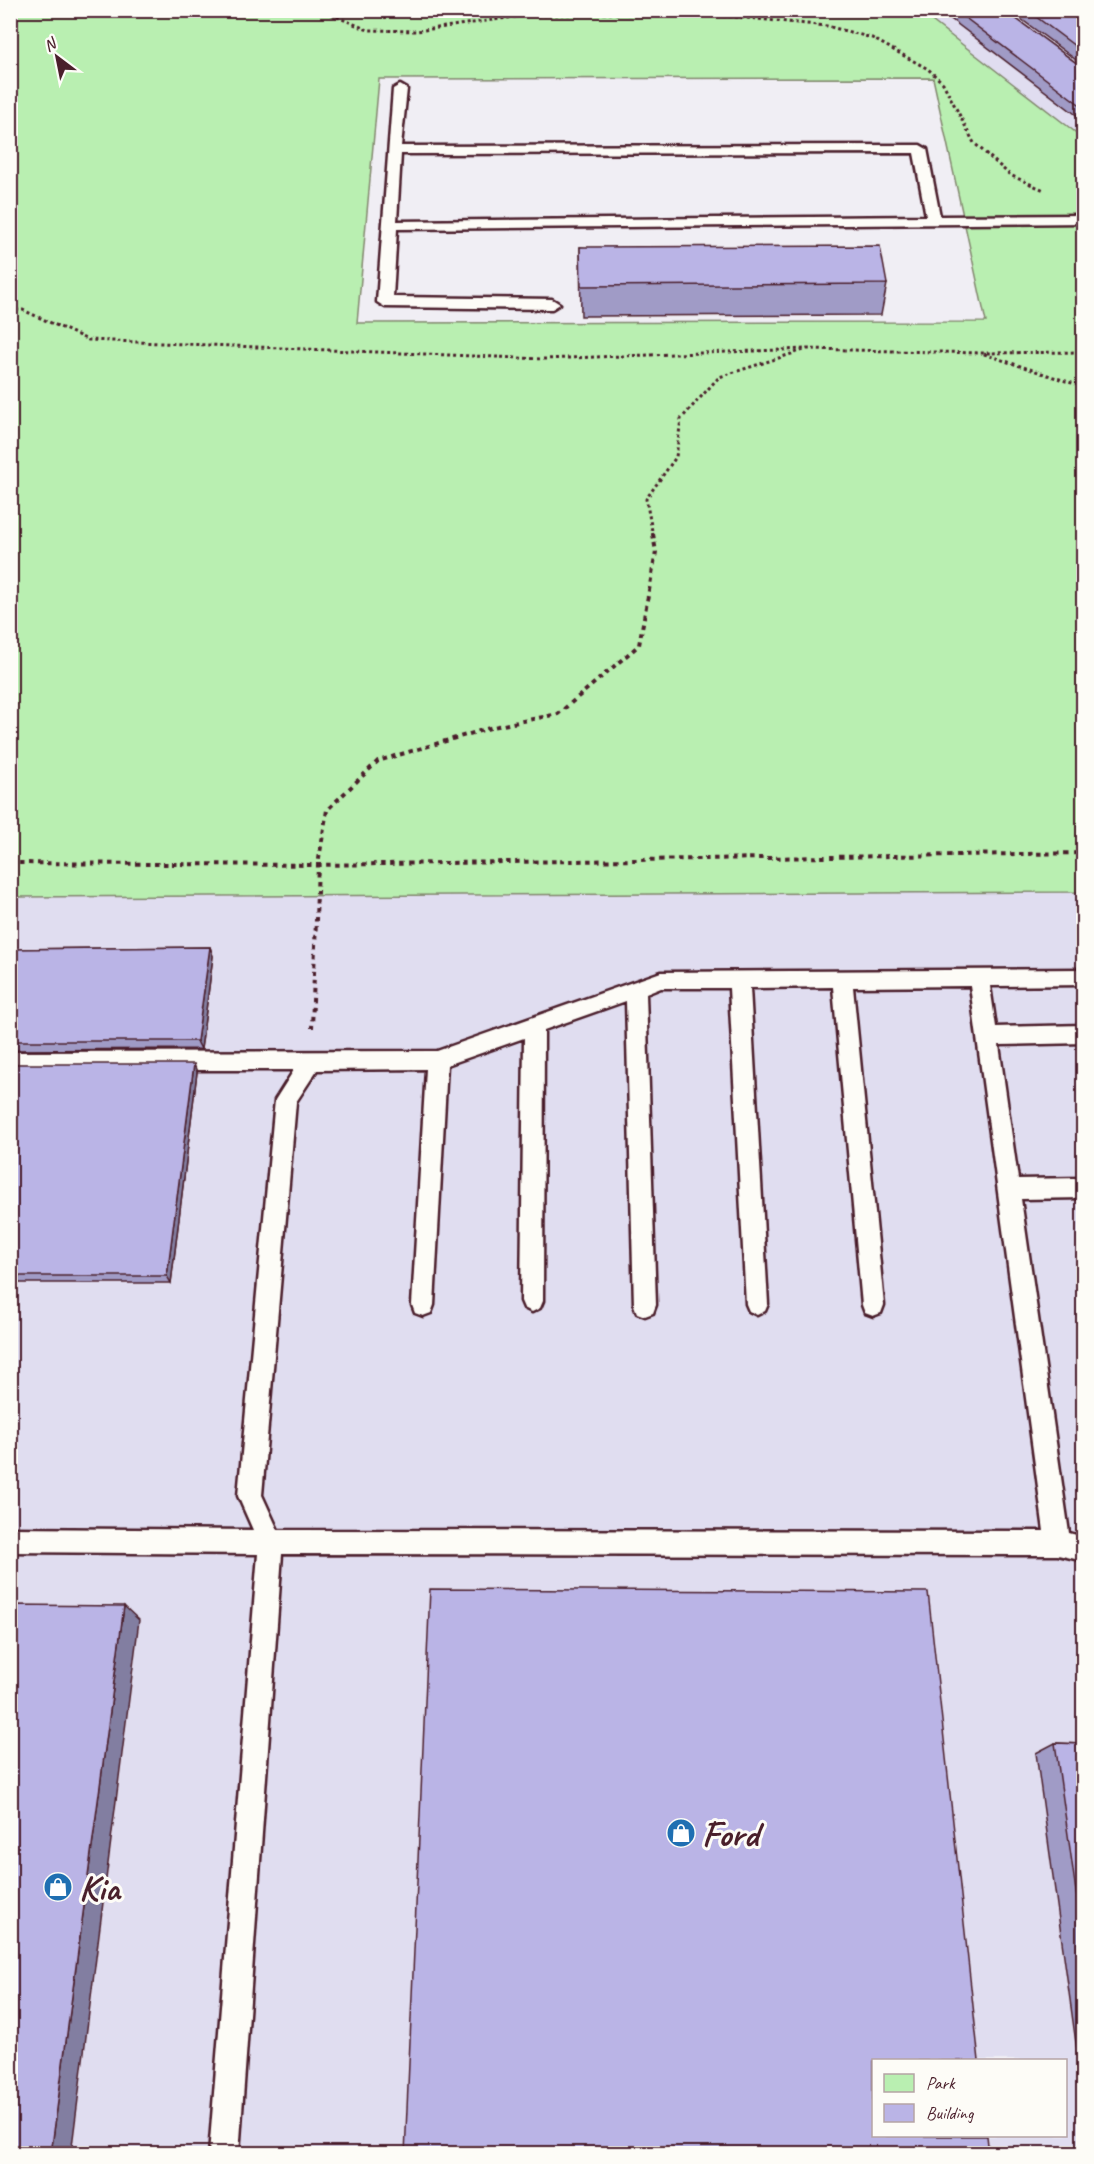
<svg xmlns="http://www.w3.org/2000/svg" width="1094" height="2164" viewBox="0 0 1094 2164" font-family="Caveat,sans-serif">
<rect width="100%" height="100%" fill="#f0eef4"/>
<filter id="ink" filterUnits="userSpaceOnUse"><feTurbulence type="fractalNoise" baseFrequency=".0167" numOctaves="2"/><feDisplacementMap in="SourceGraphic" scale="12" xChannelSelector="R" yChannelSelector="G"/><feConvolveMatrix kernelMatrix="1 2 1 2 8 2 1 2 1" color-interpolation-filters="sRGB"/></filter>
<g filter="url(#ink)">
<path fill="#e0ddf0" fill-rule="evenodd" d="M919,11H1083V138L999,75Z
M1083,892V2153H11L10,897ZM874,2060H1066V2136H874Z"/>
<path fill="#b9efb1" stroke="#82876e" stroke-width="1.5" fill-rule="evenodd" d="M10,11H919L1083,138V892L11,897ZM933,78L986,322L357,323L379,79Z"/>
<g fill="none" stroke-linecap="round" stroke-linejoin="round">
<g stroke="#4a1f2b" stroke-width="5">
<path id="lane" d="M400,85L407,89L401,146L920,145L927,149L940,216L1084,215V223L397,229L393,297L552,299L560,304L552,309L385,307L377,302L393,89ZM914,153L926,216L397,221L401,154Z
M1084,969V985L990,986L996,1027L1084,1025V1043L999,1045L1018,1179L1084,1178V1198L1021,1199L1069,1533L1084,1537V1561L1058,1555L282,1554L239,2154H209L258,1554L10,1552V1528L253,1530L238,1496L275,1100L294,1070H10V1052L437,1051L661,972ZM970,986L1044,1531L278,1530L262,1495L296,1102L317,1070L426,1069L412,1305L415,1313L423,1316L431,1313L434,1305L447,1065L524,1038L521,1301L524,1308L532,1312L540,1308L543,1301L544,1030L626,1001L634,1305L637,1313L645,1316L653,1313L656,1305L646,994L661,988H729L746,1304L749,1311L757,1315L765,1311L768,1304L750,988L833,987L862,1305L865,1313L873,1316L881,1313L884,1305L853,987Z"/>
</g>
<path stroke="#4a1f2b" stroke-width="3" stroke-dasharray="3 3" stroke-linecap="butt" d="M314,10L328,13L368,30L417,31L521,16L600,13L727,16L827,26L872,38L928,69L943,83L974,143L1010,175L1044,190
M10,310H23L88,340L543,359L807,349L981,353L1084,352
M984,354L1084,387
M653,536L646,499L676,457L681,419L719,377L807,349"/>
<path stroke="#4a1f2b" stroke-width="4" stroke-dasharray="4.5 4.5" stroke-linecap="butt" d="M653,534L656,552L639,645L558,714L493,727L378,761L327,810L318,865L1084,853
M10,863L318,865L312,1028"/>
<use href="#lane" fill="#fdfcf7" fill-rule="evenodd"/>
</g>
<path fill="#a09bc6" stroke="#4a1f2b" stroke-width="1.5" d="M939,10H1004L1083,68V120Z
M1009,10H1083V65Z
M580,247L887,284L881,315L581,316Z
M210,947L213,956L201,1049L10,1050V949Z
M10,1064L197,1072L171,1283H10Z
M1055,1743L1083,1744V2094L1036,1753Z"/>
<path fill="#827ea1" stroke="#4a1f2b" stroke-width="1.5" d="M210,947L213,956L201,1049L197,1041Z
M194,1064L197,1072L171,1283L167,1276Z
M124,1606L139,1620L71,2154H51Z"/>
<path fill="#bab4e6" stroke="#4a1f2b" stroke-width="1.5" d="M955,10H1004L1083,68V107Z
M1027,10H1083V52Z
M880,246L887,284L581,286L580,247Z
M210,947L197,1041H10V949Z
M10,1064H194L167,1276H10Z
M430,1589L928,1592L979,2061H873V2136H987L989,2154H405Z
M10,1605L124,1606L51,2154H10Z
M1055,1743L1083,1744V1941Z"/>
</g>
<defs>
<g id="shop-disc" transform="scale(1.5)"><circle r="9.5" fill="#1f6fb2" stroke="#fdfcf7"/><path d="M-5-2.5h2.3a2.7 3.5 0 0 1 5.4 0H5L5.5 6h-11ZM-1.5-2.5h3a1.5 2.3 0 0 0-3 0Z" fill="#fff"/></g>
</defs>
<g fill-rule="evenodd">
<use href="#shop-disc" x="681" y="1833"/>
<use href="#shop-disc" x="58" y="1887"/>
</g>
<g text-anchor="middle" stroke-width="6" stroke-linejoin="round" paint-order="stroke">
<g font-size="36" font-weight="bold" fill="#4a1f2b" stroke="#fdfcf7" text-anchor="start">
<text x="702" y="1846">Ford</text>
<text x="79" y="1900">Kia</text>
</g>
</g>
<rect width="1094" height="2164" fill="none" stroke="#fdfcf7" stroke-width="36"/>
<rect x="18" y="18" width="1058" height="2128" fill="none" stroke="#4a1f2b" stroke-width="2" filter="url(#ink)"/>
<rect x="872" y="2059" width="195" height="78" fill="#fdfcf7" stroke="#b5a4a5" stroke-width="1.5"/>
<rect x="884" y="2074" width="30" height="18" fill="#b9efb1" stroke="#b5a4a5" stroke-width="1.5"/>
<text x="926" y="2089" font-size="18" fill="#4a1f2b">Park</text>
<rect x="884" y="2104" width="30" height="18" fill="#bab4e6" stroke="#b5a4a5" stroke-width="1.5"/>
<text x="926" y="2119" font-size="18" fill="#4a1f2b">Building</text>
<g transform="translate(57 57) rotate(328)" stroke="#fdfcf7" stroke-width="4.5" paint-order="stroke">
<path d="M0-4.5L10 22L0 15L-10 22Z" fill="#4a1f2b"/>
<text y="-9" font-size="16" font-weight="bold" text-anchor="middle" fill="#4a1f2b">N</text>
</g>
</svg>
